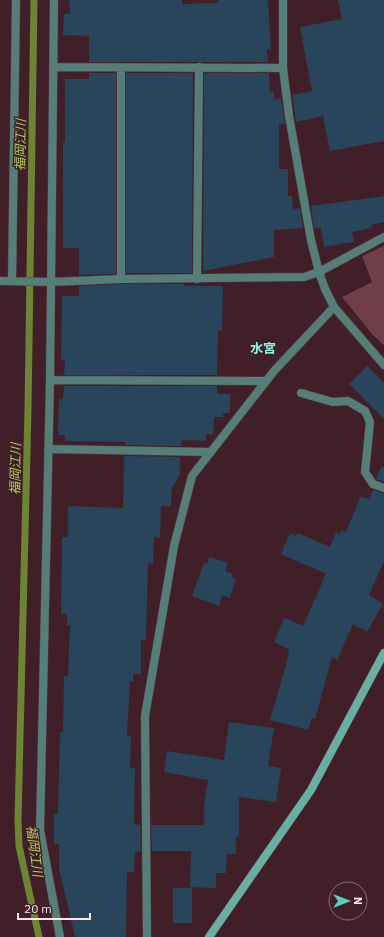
<svg xmlns="http://www.w3.org/2000/svg" width="384" height="937" viewBox="0 0 384 937" font-family="'IBM Plex Sans','Noto Sans JP',sans-serif">
<rect width="100%" height="100%" fill="#401f28"/>
<path fill="#703d4b" d="M384,246V345L373,335L342,297L372,282L362,256Z"/>
<g fill="none" stroke-linecap="round" stroke-linejoin="round">
<path stroke="#6e8435" stroke-width="7" d="M34,0L28,410L18,820L19,846L39,937"/>
</g>
<path fill="#28455b" d="M69,0H182V4L218,3V0H268L271,49H267L268,62H89V36L63,35L64,14H70Z
M338,0H384V141L330,151L323,116L296,122L292,95L312,91L300,27L342,19Z
M89,73H116V274L79,275V248H63V142H65V79H89Z
M126,73H193L192,273H126Z
M204,73H269L270,92H274V99L281,98L285,124L279,125V169H288V196H292L293,210L300,208L303,228L274,230V257L203,271Z
M384,196V222L371,225L372,228L352,232L354,242L324,247L321,228H314L311,206Z
M121,284H184L185,286H223L222,331H218L217,375H64L65,360H61L62,296H79V286Z
M367,366L384,383V419L349,384Z
M64,386H217V394H230V413H223V417H214L213,434H206V441L182,440L181,446L125,445V442L65,441V435H58L59,399H63Z
M124,456L180,457V474L172,488L171,506H161L160,538L154,537L153,564L148,563L146,640H141V674H133V681H130L127,736H131L130,768H135L134,824L140,825L141,851L135,852L134,872H127L126,937H75L59,868V844H54V814H58L60,732H63L64,676H68L70,625H67V614H61L62,537H68V506L123,508Z
M381,467H384V482L376,479Z
M373,490L384,493V561L369,595L383,604L367,632L353,624L337,660L332,657L315,719L312,718L308,730L270,720L289,654L287,653L289,649L274,642L284,618L303,626L326,574L281,554L290,533L296,536L298,533L330,547L336,532L340,534L341,530L346,532L361,496L369,500Z
M209,557L228,563L225,571L233,574L232,578L236,579L230,598L222,595L219,606L192,596L204,563L207,564Z
M229,722L274,728L268,766L281,768L276,802L239,797V837H236V854H227L226,873H216V888L190,887L191,851H152L151,825H204V806L208,780L164,772L167,751L224,760Z
M173,888H192V923H173Z"/>
<g fill="none" stroke-linecap="round" stroke-linejoin="round">
<g stroke="#5a3b43" stroke-width="9">
<path id="lane" d="M301,393L333,402L348,401L365,411L370,422L365,472L373,484L384,488"/>
</g>
<g stroke="#5a3b43" stroke-width="9">
<path id="street" d="M54,0L50,380L40,830L60,937
M283,0V68L289,116L311,240L319,272L325,289L334,307L384,365
M53,67L283,68
M121,69V279
M197,279L199,67
M0,281L51,282L121,279L304,277L319,272L384,237
M12,281L16,0
M50,380L266,381
M48,449L211,452
M147,937L145,716L174,546L192,476L274,371L334,307"/>
</g>
<g stroke="#5a3b43" stroke-width="9">
<path id="secondary" d="M209,937L311,790L384,653"/>
</g>
<use href="#lane" stroke="#547e77" stroke-width="8"/>
<use href="#street" stroke="#547e77" stroke-width="8"/>
<use href="#secondary" stroke="#67aea3" stroke-width="8"/>
</g>
<g text-anchor="middle" stroke-width="3" stroke-linejoin="round" paint-order="stroke">
<g font-size="13" font-style="italic" fill="#aecd63" stroke="#401f28">
<text transform="translate(20 145) rotate(-89)" y="5">福岡江川</text>
<text transform="translate(15 469) rotate(-89)" y="5">福岡江川</text>
<text transform="translate(35 851) rotate(82)" y="5">福岡江川</text>
</g>
<g font-size="13" font-weight="bold" fill="#8bf2e3" stroke="#401f28">
<text x="263" y="353">水宮</text>
</g>
</g>
<g transform="translate(348 901) rotate(90)"><circle r="19" fill="#401f28" stroke="#8c6f76"/>
<path d="M0-3L7 15L0 10L-7 15Z" fill="#59cebe"/>
<text y="-6" font-size="11" font-weight="bold" text-anchor="middle" fill="#fde6eb">N</text>
</g>
<path d="M18 913v6h72v-6" fill="none" stroke="#fde6eb" stroke-width="2"/>
<text x="24" y="913" font-size="12" fill="#fde6eb" stroke="#401f28" stroke-width="3" paint-order="stroke">20 m</text>
</svg>
